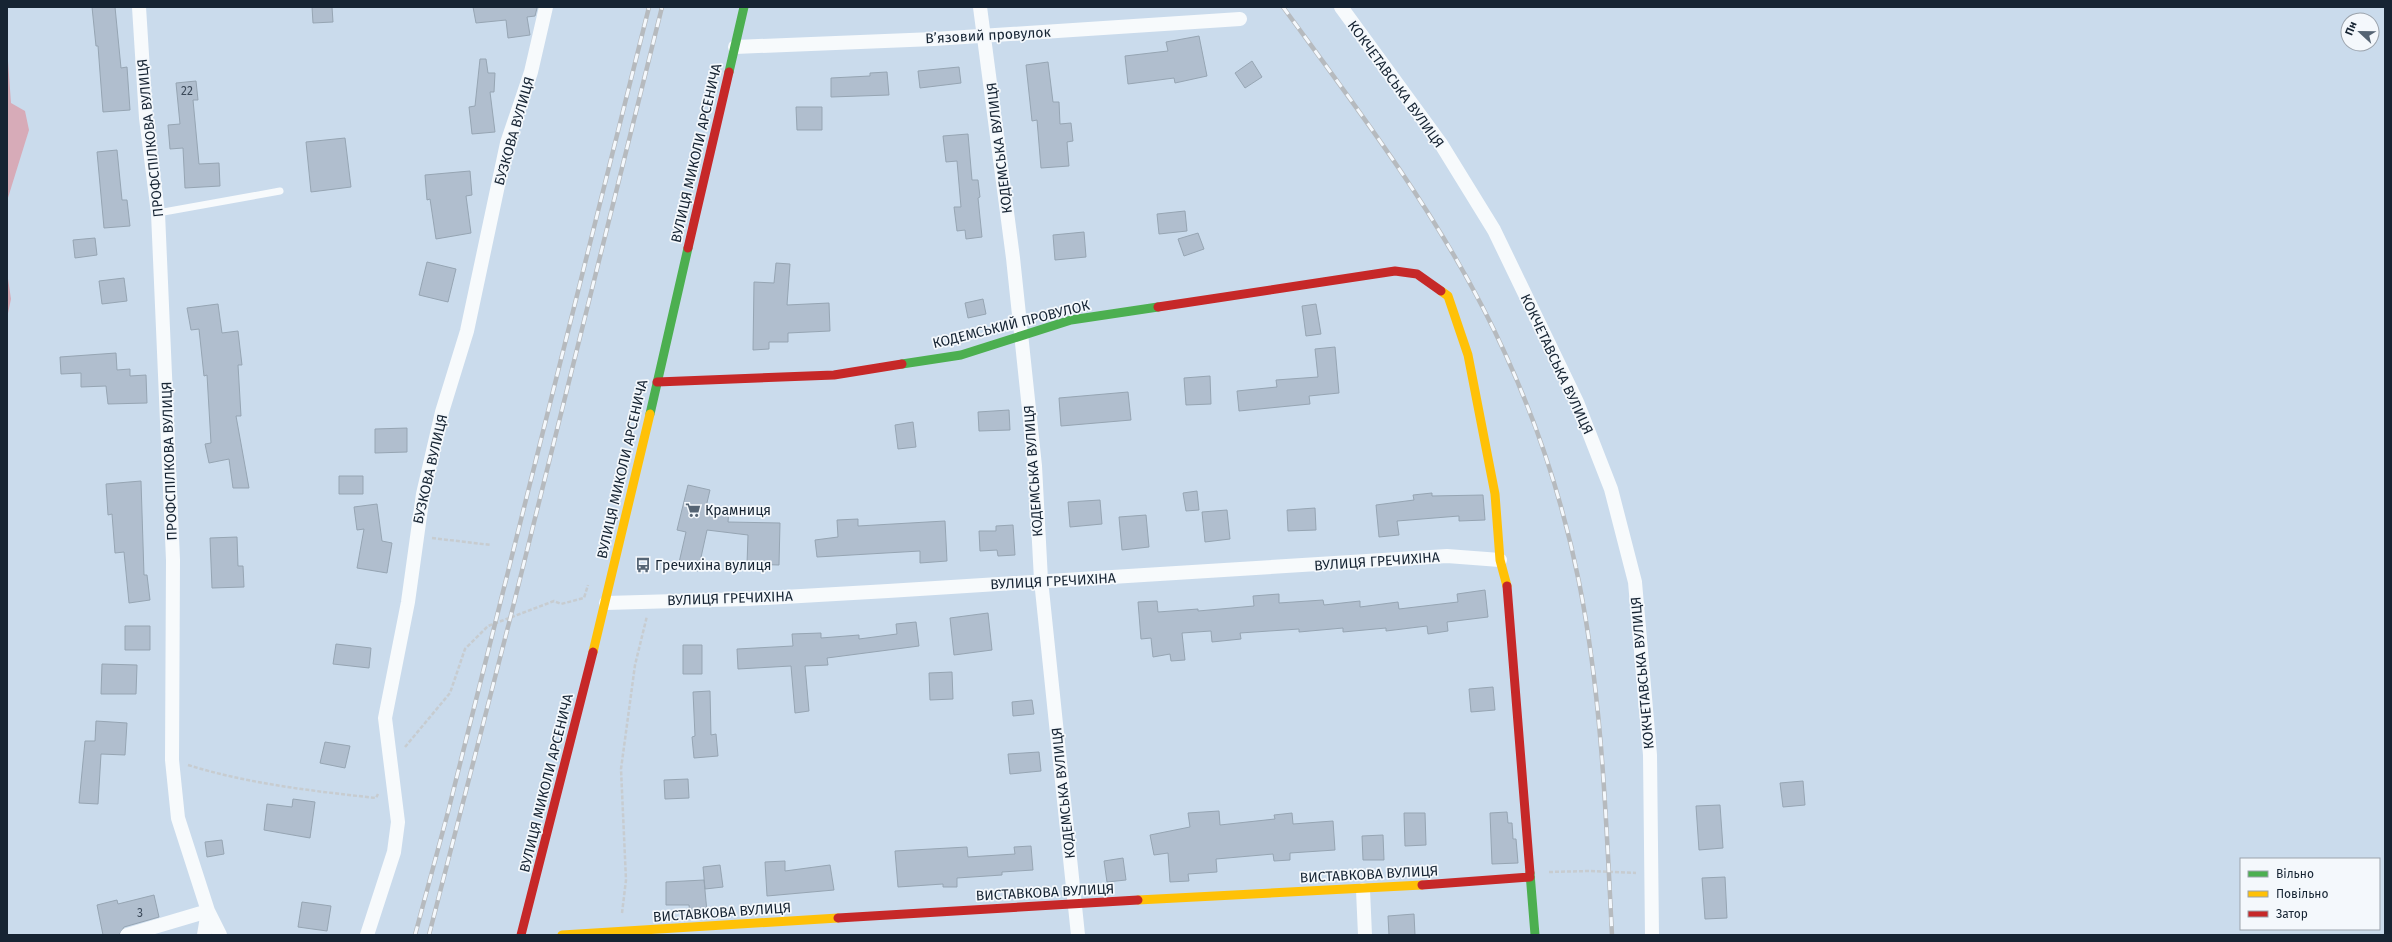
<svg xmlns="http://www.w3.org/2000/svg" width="2392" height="942" viewBox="0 0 2392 942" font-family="'Fira Sans',sans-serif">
<rect width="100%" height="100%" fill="#cadbec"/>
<path fill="#d7abb8" d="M7,47L11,103L25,111L29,130L7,201Z
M7,272L11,299L7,318Z"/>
<path fill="#b0bece" stroke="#96a5b3" d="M92,7H115L121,68L127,67L130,110L103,112L98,46H96Z
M312,7H332L333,22L313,23Z
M473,7H537V8L535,16L527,17L530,35L508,38L506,20L476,23Z
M1199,36L1207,76L1175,83L1174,78L1128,84L1125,56L1168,51L1166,42Z
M480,59H486L488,73H495L494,92H490L495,132L472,134L469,107L475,106Z
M1252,61L1262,77L1245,88L1235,73Z
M1048,62L1053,102H1059L1060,124L1071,123L1073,141L1067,142L1069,166L1041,168L1037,120L1032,121L1026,65Z
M959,67L961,83L920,88L918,71Z
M887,72L889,95L831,97V78L870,76V73Z
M196,81L198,100H193L199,164L219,163L220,186L185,188L183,148L170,149L168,125L180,124L176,83Z
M796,107H822V130H797Z
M968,134L972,180H978L980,197L978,198L982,237L966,239L965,230L957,231L954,207H961L957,161L946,162L943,136Z
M345,138L351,187L311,192L306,142Z
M117,150L122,200H127L130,226L104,228L97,152Z
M470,171L472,195L466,196L471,233L436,239L430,199L427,200L425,175Z
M1185,211L1187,231L1159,234L1157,214Z
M1084,232L1086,257L1055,260L1053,235Z
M1198,233L1204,249L1184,256L1178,239Z
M95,238L97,255L75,258L73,240Z
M427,262L456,269L448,302L419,295Z
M776,263L790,264L787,305L829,303L830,331L788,333V342H769V349L753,350L754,282L774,283Z
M124,278L127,301L102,304L99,281Z
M983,299L986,314L968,318L965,303Z
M218,304L222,333L238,331L242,365H238L241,416H236L249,488H233L229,459L209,463L205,444L211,443L207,375L204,376L199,329L191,330L187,308Z
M1316,304L1321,334L1306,336L1302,306Z
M1335,347L1339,393L1309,396L1310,404L1239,411L1237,391L1277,387L1276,380L1318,377L1315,349Z
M116,353L117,370L130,369V376L146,375L147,403L108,404L106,386L81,387V373L61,374L60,357Z
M1210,376L1211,404L1186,405L1184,378Z
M1128,392L1131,420L1061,426L1059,398Z
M1009,410L1010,430L979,431L978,412Z
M913,422L916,447L898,449L895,425Z
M407,428V452L375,453V429Z
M339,476H363V494H339Z
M141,481L144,575H147L150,600L129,603L124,552L115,553L112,514L108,515L106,484Z
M688,485L710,490L706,507L729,510L728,522L780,523L779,565L747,564L748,535L707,530L698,571L678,567L686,532L677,530Z
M1197,491L1199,510L1186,511L1183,493Z
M1432,493V496L1483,495L1485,520L1459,521V516L1397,521L1399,535L1379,537L1376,505L1414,500L1413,495Z
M1100,500L1102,524L1070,527L1068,502Z
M377,504L382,541L392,543L387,573L357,568L364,529L357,530L354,507Z
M1315,508L1316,530L1288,531L1287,510Z
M1227,510L1230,539L1205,542L1202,512Z
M1146,515L1149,547L1122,550L1119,517Z
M858,519V526L945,521L947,561L920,563V551L817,557L815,540L838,537L837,520Z
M1013,525L1015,555L998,556L997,550L980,551L979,531H996V526Z
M237,537L238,566H243L244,587L212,588L210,538Z
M1485,590L1488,617L1447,622L1448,631L1428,634L1427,626L1386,631V628L1343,632V628L1299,632V629L1240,633L1241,639L1212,642L1211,631L1182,633L1185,660L1171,661L1170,654L1153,657L1151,638L1141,639L1138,602L1157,601L1158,612L1198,609V611L1254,606L1253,596L1279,594V603L1323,600L1324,605L1360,601V607L1398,602L1399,609L1458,602L1457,594Z
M988,613L992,650L954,655L950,618Z
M916,622L919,646L827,658L828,665L805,666L809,711L795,713L791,666L738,669L737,649L793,646L792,634L821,633V638L859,635V639L897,634L896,624Z
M125,626H150V650H125Z
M336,644L371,648L369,668L333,664Z
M683,645H702V674H683Z
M102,664L137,665L136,694H101Z
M952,672L953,699L930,700L929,673Z
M1493,687L1495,710L1471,712L1469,689Z
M710,691L711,735L716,734L718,756L694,758L692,737L695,736L693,692Z
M1032,700L1034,714L1013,716L1012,702Z
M96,721L127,723L125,755L101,754L98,804L79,803L85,741H95Z
M325,742L350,746L345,768L320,763Z
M1039,752L1041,771L1010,774L1008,754Z
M688,779L689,798L665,799L664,780Z
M1803,781L1805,805L1783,807L1780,783Z
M293,799L315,802L310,838L264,830L267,804L292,807Z
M1720,805L1723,848L1699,850L1696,806Z
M1219,811L1220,825L1275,819L1274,815L1292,813L1293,824L1333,821L1335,850L1290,853V860L1274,861L1273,854L1216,859L1217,872L1188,874L1189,881L1170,882L1168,853L1154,855L1150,835L1190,827L1188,813Z
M1507,812L1508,823H1512L1513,839H1516L1518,863L1492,864L1490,813Z
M1404,813H1425L1426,845L1405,846Z
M1383,835L1384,860H1363L1362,836Z
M222,840L224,854L207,857L205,842Z
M1031,846L1033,870L1002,872V875L957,878V887H943V884L898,887L895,851L967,847L968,857L1015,854L1014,847Z
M1123,858L1126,880L1107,882L1104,861Z
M785,861V871L830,865L834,890L767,896L765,862Z
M720,865L723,887L705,889L703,867Z
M1725,877L1727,918L1705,919L1702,878Z
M704,880L707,912L690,914L689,905H666V882Z
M154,895L159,917L124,927L119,935H103L97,905L117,900L118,904Z
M302,902L331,906L327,931L298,927Z
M1414,914L1415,935H1389L1388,916Z"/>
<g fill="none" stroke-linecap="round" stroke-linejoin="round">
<path stroke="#c7ccd0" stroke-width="2.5" stroke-dasharray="4 2" stroke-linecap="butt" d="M432,538L491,545
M405,747L450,693L465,649L488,626L554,601L561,604L584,598L588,585
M188,765C249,784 313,791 376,798L378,794
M1549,872L1590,871L1636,873
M622,913L626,880L621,769L635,665L647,616"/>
<path stroke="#f7fafc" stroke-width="7" d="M158,213L280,191"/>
<path stroke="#f7fafc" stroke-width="14" d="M139,7L146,118L158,213L173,560L172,760L178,818L208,911L220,935
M980,7L1013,258L1035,466L1041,580L1078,935
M1341,7L1441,144L1494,230L1577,402L1611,489L1635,582L1650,755L1652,935
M735,47L934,39L1240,19
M606,603L747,599L888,591L1447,556L1500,560
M1363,890L1365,935
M127,935L208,911L204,935
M367,935L394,852L398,822L385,718L408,602L423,494L442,412L467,331L507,143L531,72L546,7"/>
<path stroke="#4caf50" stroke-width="9" d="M729,72L744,7
M902,364L961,355L1071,320L1158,307
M650,414L688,248
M1530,873L1535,935"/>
<path stroke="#ffc107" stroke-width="9" d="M1441,291L1448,296L1468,355L1495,494L1500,560L1507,586
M593,652L650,414
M1138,900L1422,885
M562,935L838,918"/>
<path stroke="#c62828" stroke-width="9" d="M688,248L729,72
M1158,307L1395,271L1417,274L1441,291
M657,382L834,375L902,364
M1507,586L1530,873
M1422,885L1530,877
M838,918L1138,900
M521,935L593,652"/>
<g stroke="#b6babe" stroke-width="4.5">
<path id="rail" d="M1283,7C1353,103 1427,200 1482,306C1527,393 1560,487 1579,582C1602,698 1606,817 1612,935
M415,935L448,812L649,7
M429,935L510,619L662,7"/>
</g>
<use href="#rail" stroke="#f4f8fc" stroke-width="3" stroke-dasharray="9" stroke-linecap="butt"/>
</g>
<defs>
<g id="supermarket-bare" transform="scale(1.2)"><path d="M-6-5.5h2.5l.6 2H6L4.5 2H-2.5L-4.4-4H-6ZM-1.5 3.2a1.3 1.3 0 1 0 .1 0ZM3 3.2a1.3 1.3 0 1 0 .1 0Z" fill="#556474" stroke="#f4f8fc" stroke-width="2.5" paint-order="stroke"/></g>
<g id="bus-bare" transform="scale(1.2)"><path d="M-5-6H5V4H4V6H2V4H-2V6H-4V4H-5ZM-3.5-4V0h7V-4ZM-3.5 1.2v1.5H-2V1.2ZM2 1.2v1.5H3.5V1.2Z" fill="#556474" stroke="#f4f8fc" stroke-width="2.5" paint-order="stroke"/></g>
</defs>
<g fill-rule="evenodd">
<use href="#supermarket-bare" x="693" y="510"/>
<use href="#bus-bare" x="643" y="565"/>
</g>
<g text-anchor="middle" stroke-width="3.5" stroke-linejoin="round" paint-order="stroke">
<g font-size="12" fill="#3c4a5a">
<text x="187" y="95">22</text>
<text x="140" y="917">3</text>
</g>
<g font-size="14" fill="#162433" stroke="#f4f8fc">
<text transform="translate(988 35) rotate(-3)" y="5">Вʼязовий провулок</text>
<text transform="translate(1396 84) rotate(54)" y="5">КОКЧЕТАВСЬКА ВУЛИЦЯ</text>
<text transform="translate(514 131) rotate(-74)" y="5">БУЗКОВА ВУЛИЦЯ</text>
<text transform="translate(150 138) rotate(-96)" y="5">ПРОФСПІЛКОВА ВУЛИЦЯ</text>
<text transform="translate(999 148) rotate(-97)" y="5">КОДЕМСЬКА ВУЛИЦЯ</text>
<text transform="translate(696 153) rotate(-77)" y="5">ВУЛИЦЯ МИКОЛИ АРСЕНИЧА</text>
<text transform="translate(1011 324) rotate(-14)" y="5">КОДЕМСЬКИЙ ПРОВУЛОК</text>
<text transform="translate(1557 364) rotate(65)" y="5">КОКЧЕТАВСЬКА ВУЛИЦЯ</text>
<text transform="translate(169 461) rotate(-92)" y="5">ПРОФСПІЛКОВА ВУЛИЦЯ</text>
<text transform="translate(430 469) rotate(-77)" y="5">БУЗКОВА ВУЛИЦЯ</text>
<text transform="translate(622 469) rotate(-77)" y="5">ВУЛИЦЯ МИКОЛИ АРСЕНИЧА</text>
<text transform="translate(1033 471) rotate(-94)" y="5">КОДЕМСЬКА ВУЛИЦЯ</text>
<text transform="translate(1377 561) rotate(-4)" y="5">ВУЛИЦЯ ГРЕЧИХІНА</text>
<text transform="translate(1053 581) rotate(-3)" y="5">ВУЛИЦЯ ГРЕЧИХІНА</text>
<text transform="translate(730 598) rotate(-2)" y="5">ВУЛИЦЯ ГРЕЧИХІНА</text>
<text transform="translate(1642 673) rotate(-95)" y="5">КОКЧЕТАВСЬКА ВУЛИЦЯ</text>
<text transform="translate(546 783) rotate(-76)" y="5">ВУЛИЦЯ МИКОЛИ АРСЕНИЧА</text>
<text transform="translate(1063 793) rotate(-96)" y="5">КОДЕМСЬКА ВУЛИЦЯ</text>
<text transform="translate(1369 874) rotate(-3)" y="5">ВИСТАВКОВА ВУЛИЦЯ</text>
<text transform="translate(1045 892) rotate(-3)" y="5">ВИСТАВКОВА ВУЛИЦЯ</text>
<text transform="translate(722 912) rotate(-4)" y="5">ВИСТАВКОВА ВУЛИЦЯ</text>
</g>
<g font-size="14" fill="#162433" stroke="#f4f8fc" text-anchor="start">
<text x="705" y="515">Крамниця</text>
<text x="655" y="570">Гречихіна вулиця</text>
</g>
</g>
<rect width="2392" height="942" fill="none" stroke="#162433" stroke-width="16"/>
<rect x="2240" y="858" width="140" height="72" fill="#f4f8fc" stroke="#9ba3ac"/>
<rect x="2248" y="871" width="20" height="6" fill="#4caf50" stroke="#9ba3ac"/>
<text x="2276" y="878" font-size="12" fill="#162433">Вільно</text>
<rect x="2248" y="891" width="20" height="6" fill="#ffc107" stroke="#9ba3ac"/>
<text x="2276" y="898" font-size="12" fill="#162433">Повільно</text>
<rect x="2248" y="911" width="20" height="6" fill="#c62828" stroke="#9ba3ac"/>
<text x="2276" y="918" font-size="12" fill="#162433">Затор</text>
<g transform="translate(2360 32) rotate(292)"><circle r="19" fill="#f4f8fc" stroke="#9ba3ac"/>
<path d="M0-3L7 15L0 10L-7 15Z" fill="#556474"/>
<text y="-6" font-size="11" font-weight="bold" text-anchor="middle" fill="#162433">Пн</text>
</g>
</svg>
